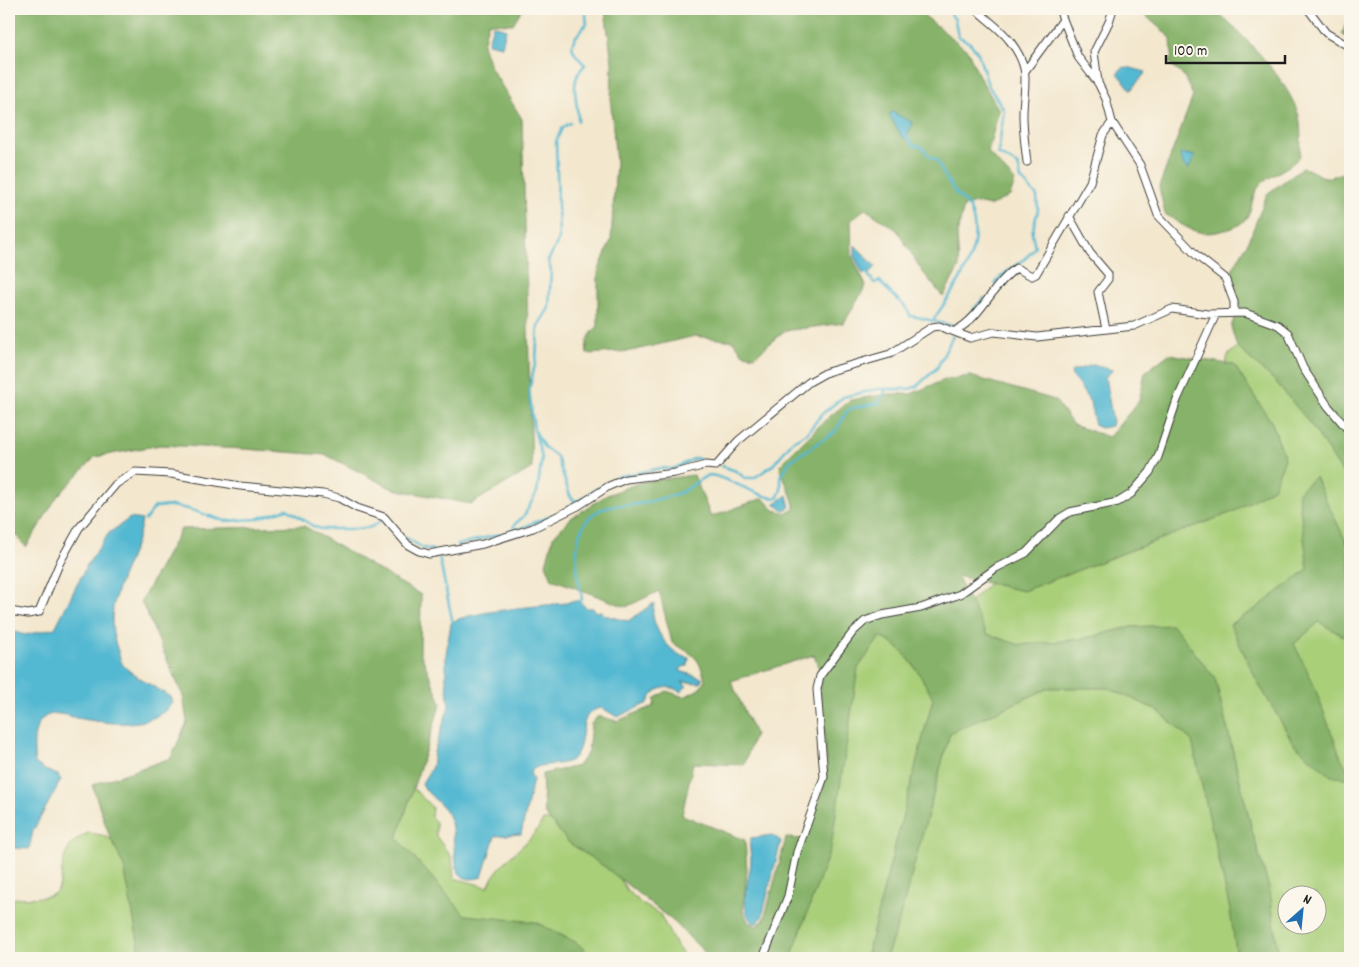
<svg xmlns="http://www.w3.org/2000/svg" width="1359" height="967" viewBox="0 0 1359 967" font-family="Dekko,sans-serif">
<rect width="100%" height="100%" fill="#fbf7ec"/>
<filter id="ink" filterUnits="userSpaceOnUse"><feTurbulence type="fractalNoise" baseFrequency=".02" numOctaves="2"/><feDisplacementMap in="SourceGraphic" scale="10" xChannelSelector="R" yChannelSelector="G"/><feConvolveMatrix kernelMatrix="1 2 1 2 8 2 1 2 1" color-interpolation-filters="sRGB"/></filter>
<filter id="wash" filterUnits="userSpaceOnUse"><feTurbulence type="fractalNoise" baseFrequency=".0096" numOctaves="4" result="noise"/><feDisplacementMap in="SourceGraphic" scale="20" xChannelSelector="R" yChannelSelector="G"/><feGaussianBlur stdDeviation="1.12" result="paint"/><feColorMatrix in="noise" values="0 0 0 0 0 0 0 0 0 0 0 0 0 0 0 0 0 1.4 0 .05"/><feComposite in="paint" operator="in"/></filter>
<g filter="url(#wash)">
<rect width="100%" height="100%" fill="#f3e7ce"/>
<path fill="#a9cf79" stroke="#62764a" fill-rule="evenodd" d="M1248,338L1350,448V958H773L805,869L855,641L960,611L999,574L1222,383L1228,355ZM1286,894H1316V924H1286Z
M411,786L432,807L431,817L436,822V836L452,858L454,878L488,887C499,858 531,846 543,820H548L563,827L613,866L626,889L642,904L660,914L675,944L686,958H317Z
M88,833L102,835L119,843L151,958H9V900C22,895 38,900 51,895C71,888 49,849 88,833Z"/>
<path fill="#86b269" stroke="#516742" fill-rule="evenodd" d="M9,9H522L513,24L488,23L483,45L491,68L522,119L532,468L471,504L393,489L326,455L244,449L160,445L95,457L57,497L26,547L9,528Z
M605,9H921V13L968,51L978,74L999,110L988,152L1015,181L1010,196L990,206L976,203L964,206L957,234L959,267L943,297L922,271L897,230L865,209L851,220L852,256L866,286L844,323L784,331L755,356L743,354L734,341L695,336L631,351L587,354C585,341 589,335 598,326V272L611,240L616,163L611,105L612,62Z
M1138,9H1214C1244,37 1281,71 1297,110C1302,122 1301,143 1300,156C1289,170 1269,174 1258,188C1251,197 1253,208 1247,217C1241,225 1235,228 1225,230C1198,238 1187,228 1165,214L1159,187L1193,96L1185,77L1169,63L1172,55L1171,38Z
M1350,13V41L1342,34Z
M1303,167L1326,178L1350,171V484L1309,422L1275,381L1237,347L1231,327L1240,303L1230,274L1249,240L1267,194Z
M1169,354L1234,365L1272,423L1285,459L1273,488L1233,512L1023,591L957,576L987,634L1020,645L1082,639L1130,627L1173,625L1215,678L1253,834L1270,891L1279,958H1237L1230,910L1192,741L1157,710L1108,688H1049L950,733L899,921L886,958H866L933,698C920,675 906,647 880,637L858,668L831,847L791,958H710L674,922L605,867L569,843L544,813L542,774L578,766L588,752L591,724L598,716L617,721L654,706L655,698L667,691L684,697L699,689L705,681C700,657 693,654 672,643L659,591L626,607L552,579L546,564L553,537L571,518L607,495L641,482L694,475L711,517L763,498L774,510L787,513L795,509C792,493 783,480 780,465L823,422L850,400L888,394H911L944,380L970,376L1055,400L1073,425L1109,437L1139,401L1145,372ZM814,655L822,677L820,690L827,767L826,779L805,839L786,838L764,920L757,926L749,923L743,911L747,870L745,840L682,815L693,763L744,765L755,734L731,681Z
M1315,477L1350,550V640L1319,622L1294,644L1311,678L1341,758L1350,774V779L1331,776L1294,744L1257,681L1230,624L1254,610L1308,569L1298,492Z
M304,526L421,595L420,652L441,703L397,838L465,915L535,922L577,943L593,958H141L124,867L108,832L92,785L171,758L187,722L183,696L141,601L181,529Z"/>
<path fill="#53b8d1" stroke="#386a76" d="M493,25L506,29L502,46L488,43Z
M1127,67L1146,72L1131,90L1118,73L1122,68Z
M892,112L913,123L905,139L902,137L889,114Z
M1180,153L1195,156L1188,170L1183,164Z
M855,245L876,267L870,273L863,274L855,258Z
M1093,365L1113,370L1105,377L1113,422L1111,426L1101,428L1095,426L1090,402L1071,374L1072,371Z
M787,495L790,507L784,510L774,504Z
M130,518L142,520C134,567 98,600 118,651C119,655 121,662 123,665C134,677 157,688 171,697L173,702C151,732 108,723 76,718C70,716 60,713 53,714C31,717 33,747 35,763L45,770L58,775L61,780L33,831L29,849L13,848L9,840V630L25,635L55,628L87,565L109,533Z
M571,601H578L587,608H593L595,612L601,611L604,615L628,621L654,603C654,607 652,611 653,615C655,632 672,656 689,658L688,666L682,667L680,671L702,678L701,683L682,682L687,686L681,692C666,683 654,688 648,703L617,717L602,708C576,711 587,739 576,755C567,770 541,759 530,772L533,780L521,834L495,836L482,877C475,879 466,881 460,874C453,865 455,833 450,820C444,802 427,797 422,783L432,767L434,752L449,706L446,679V654L451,623C463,612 547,605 567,603Z
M772,835L781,841L762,917L758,923H753C737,908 750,880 751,861C751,852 748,846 751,838Z"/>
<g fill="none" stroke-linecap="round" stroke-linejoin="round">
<path stroke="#53b8d1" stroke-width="2.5" d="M948,9L955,20L958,36L970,43L978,53L988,85L1004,110L998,154L1018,165L1021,179L1037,196L1038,210L1032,233L1035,247C1026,263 1005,268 995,284
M578,121C579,103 567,81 585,65C564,45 572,42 587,23L585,9
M570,123L562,128L556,142L559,239L548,261L551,270L549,308L538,326L536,360L529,390L534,429L544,447L557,457L570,496L576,502
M906,135L913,145L922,147L931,158L936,159C942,170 947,182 955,192C959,198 968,203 970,209C987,250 955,287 934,319
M867,273L874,283L880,281C888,294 907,303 910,316C925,317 946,327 959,325
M959,325L984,298
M722,466L736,471L745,478H754L773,465L793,441L807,433L822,414L843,397L878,389H908L916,387L937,368L953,336
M567,508L616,477L662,468L673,469L695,458L707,462
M145,520L155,507L173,506L188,509L225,521L256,519L287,509L313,526L321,529H357L371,527L384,519
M512,530L515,524L524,516L537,492L542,458L534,429
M405,537L423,548L433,550
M458,545L519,529L553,515
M439,556L453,624
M579,605L582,598C575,568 568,516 609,507C622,504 635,506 647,502C659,499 673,496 684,491C693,486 699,478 710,475C729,477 766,502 778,497L781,490V476L790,461L835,432L847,411L852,408L879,403L886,389"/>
</g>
</g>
<g filter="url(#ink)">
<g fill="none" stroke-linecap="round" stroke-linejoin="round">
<g stroke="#3c3a37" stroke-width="9">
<path id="street" d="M976,9C987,20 1001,29 1010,41C1033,71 1023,84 1023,115C1023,131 1025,146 1027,162
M1059,9L1078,57L1098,83L1106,99L1112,122L1140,165L1158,215L1197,256L1225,278L1234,302V312
M1223,9H1233
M1308,9L1326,33L1350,47
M1025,71L1062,21
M1098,82L1094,52L1109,22L1113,9
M1069,216L1090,253L1108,274V279L1098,292L1106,329
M955,331C982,317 992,285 1016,268L1032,276L1036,274L1090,182L1103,135L1112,122
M9,611L28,614L39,612L60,562L79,528L116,484L135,472L171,474L240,486L323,494L339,498L357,508L384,517L408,545L419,551L429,554L483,544L533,528L578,506L609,486L626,479L675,473L706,465L716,466L738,441L809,382L827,372L890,354L932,327L939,326L970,338L994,332L1037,337L1134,326L1172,309L1208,314L1245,313L1278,325L1288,333L1303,368L1328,406L1350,432
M763,958L788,896L797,852L824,777L817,689L820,676L853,632L865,621L882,615L921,608L960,594L996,568L1026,553L1060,518L1070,512L1118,502L1131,494L1150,472L1158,457L1177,400L1216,314"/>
</g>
<use href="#street" stroke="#fff" stroke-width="7"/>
</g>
</g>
<rect width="1359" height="967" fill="none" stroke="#fbf7ec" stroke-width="30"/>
<g transform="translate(1302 910) rotate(27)"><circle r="24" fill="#fbf7ec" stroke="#a29f99"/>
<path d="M0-4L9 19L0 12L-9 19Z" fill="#1f6fb2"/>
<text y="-8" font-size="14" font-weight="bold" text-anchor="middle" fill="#1c1c1c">N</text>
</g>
<path d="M1166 55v8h119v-8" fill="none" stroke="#1c1c1c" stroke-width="2.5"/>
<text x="1174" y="55" font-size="15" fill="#1c1c1c" stroke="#fbf7ec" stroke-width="4" paint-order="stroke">100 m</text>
</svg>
